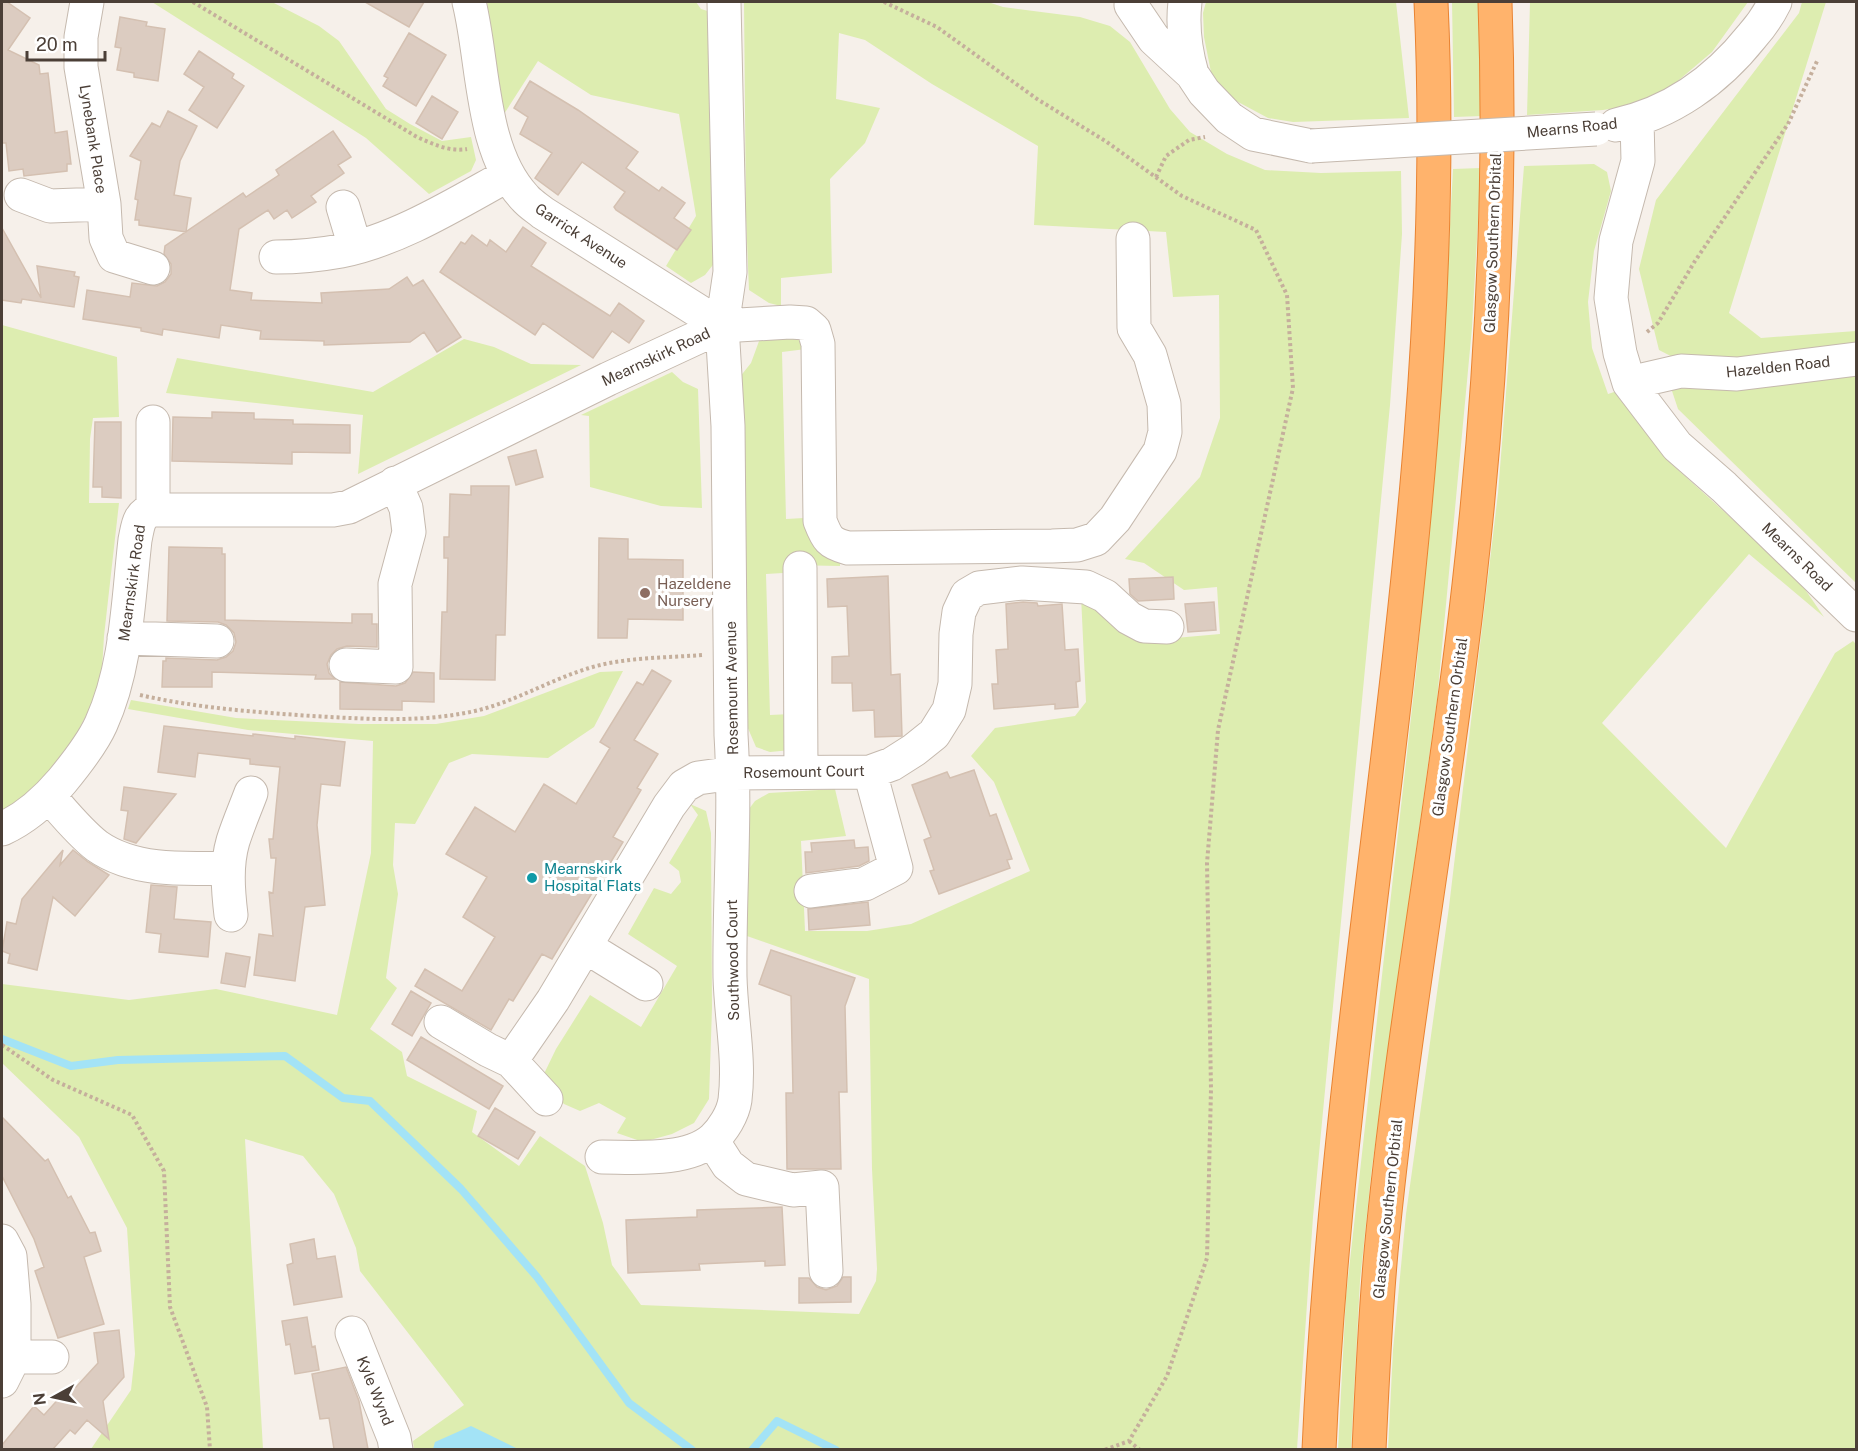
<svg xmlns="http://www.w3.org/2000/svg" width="1858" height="1451" viewBox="0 0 1858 1451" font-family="'Public Sans',sans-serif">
<rect width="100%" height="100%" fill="#f6f0ea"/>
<path fill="#ddedb0" d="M152,2H272L319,26L339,41L386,109L410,124L442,141L471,137L476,160L471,171L429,194L366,138Z
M487,2H696L701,9L711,12L716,261L705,275L691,283L666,266L696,216L679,114L591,95L538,61L504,114Z
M744,2H988L1003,7L1080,17L1110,26L1130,42L1170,109L1190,132L1227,154L1265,170L1321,173L1401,171L1402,234L1390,405L1313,1217L1297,1449H414L413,1441L464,1405L360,1271L356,1248L334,1194L303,1156L245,1139L263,1449H91L131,1390L135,1354L127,1228L79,1137L2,1063V984L129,1000L216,989L337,1015L371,853L373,741L248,730L128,709L131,700L236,718L359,724H436L484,716L600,672L623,671L594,727L548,758L472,754L449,763L415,824L395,823L393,865L398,894L386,978L397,988L370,1029L402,1052L407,1076L477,1111L472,1132L519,1166L540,1136L585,1166L603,1223L612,1265L641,1305L859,1314L876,1281L877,1269L872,1169L869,979L747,936L743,817L755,801L769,793L835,789L846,836L801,841L805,931H867L911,924L1030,871L994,782L971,756L995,728L1075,716L1086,702L1081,596L1142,641L1220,634L1217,587L1184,590L1144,563L1125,559L1200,477L1220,418L1219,295L1173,297L1166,232L1034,225L1038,146L932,84L865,40L839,33L836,99L880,108L865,143L830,179L832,273L781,278V306L769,303L749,290L746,217Z
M1206,2H1396L1409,118L1293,122L1268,118L1225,95L1212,77L1204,37L1203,13Z
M1452,2H1478L1483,116L1454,117Z
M1530,2H1748L1712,52L1653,102L1603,110L1527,115Z
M1802,2H1826L1729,313L1761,338L1856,331V583L1678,409L1671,388L1723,383L1659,350L1639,269L1656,200L1799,13Z
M1594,164L1607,172L1611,191L1594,251L1588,302L1592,348L1608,394L1617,391L1666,459L1739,525L1789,566L1824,617L1749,554L1602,723L1726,848L1835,653L1853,641L1856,644V1449L1388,1450L1393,1350L1406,1214L1449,907L1498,493L1524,166Z
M1481,168L1472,328L1437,700L1372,1167L1360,1281L1351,1449L1338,1450L1346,1296L1417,664L1442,374L1453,169Z
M2,325L117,357L119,417L93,418L90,439L89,503H119L104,636L101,686L78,731L56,766L34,791L2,811Z
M799,332L806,349L782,352L786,519L804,518L840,561V566L789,565L783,573L766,574L770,715L791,714V750L770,752L756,747L747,726L739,378L751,363L762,333Z
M464,339L494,347L531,364L581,365L358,474L363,415L166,393L177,358L373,392Z
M672,372L683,382L698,389L702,508L661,506L590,487L589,416L581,415Z
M690,804L706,811L711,833L712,1008L709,1099L694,1123L672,1134L643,1142L617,1133L626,1118L599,1103L580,1111L564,1104L541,1080L556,1049L590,995L641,1027L677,966L628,934L654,888L671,894L681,882L679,871L669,863L698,815Z"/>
<path fill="#a3e3f6" d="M471,1426L518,1449H433L435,1442Z"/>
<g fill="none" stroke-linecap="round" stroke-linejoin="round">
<path stroke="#a3e3f6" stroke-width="8" d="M2,1039L71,1066L118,1060L285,1056L343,1098L370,1101L461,1189L537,1277L629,1403L692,1450
M752,1450L777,1421L836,1450"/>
</g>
<path fill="#dcccc1" stroke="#d4c0b1" stroke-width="1.5" d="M2,2H7L30,18L8,50L39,65L40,74L48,73L55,133L67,131L71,164H67V171L24,176L23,169L9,171L6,143H2Z
M365,2H424L409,27Z
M120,17L147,22L146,26L165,29L158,81L134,77V73L117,70L121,48L115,47Z
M409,33L446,55L416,106L383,86L388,78L384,76Z
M199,51L234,74L232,78L244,86L217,128L189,110L204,87L184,74Z
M530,81L578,110L638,152L626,168L659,191L662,187L685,203L674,218L691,230L677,250L616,210L614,207L625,192L582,162L558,195L535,178L552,153L520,134L528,117L514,108Z
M432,96L458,112L442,139L416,123Z
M168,111L197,126L180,161L174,195L191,198L186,232L139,225V220H135L138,200L135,199L141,161L130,156L152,123L160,127Z
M333,131L351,157L338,165L344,173L311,196L316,202L292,218L287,210L274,219L268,210L239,229L230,290L252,293L251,300L322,303L321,293L389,289L407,277L413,286L423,280L461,337L437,352L424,332L410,342L324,345V341L260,339L261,331L221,325L219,338L163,329L162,335L141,331V328L83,319L87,290L130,297L132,283L157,286L165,282L171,274V264L164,254L165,246L243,193L246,197L279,175L276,170Z
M523,227L546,243L531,266L610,316L619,303L644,321L629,343L612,331L593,358L543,323L535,335L440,272L461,242L465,244L472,235L487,246L490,240L506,252Z
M2,228L41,298L37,266L75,272L74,276L79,277L74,307L22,299L21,303L2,300Z
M212,412L254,413V419L293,420V424L350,425V453L292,452V464L172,461L173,417L212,418Z
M95,422H121V498L102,497V487H93Z
M536,450L543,477L516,485L508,457Z
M471,486H509L505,635H496L495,680L440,679L442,612H447L448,558H444V537H449L450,494L471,495Z
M599,538L628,539V559L683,560V620L628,619L627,638H598Z
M169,547L222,548V554H225V620L352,623V614H372V624H377V647L347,646L337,649L331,655L327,664L329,673L335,679H315L316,675L212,672V687H162L163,661H166V658L217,660L226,657L233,651L236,642L234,633L226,625L218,622L167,621Z
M888,576L891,675L900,674L902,736L875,737L874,710L853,711L852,683H832V657L849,656L847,606L828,607L827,579Z
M1173,577L1174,599L1138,601L1130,594L1129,579Z
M1023,602L1037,603L1038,606L1062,604L1065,650L1078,649L1080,681L1076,682L1078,707L1055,709V704L994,709L992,684H998L996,650L1008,649L1006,604Z
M1214,602L1216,630L1188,632L1185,604Z
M652,670L671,681L634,740L658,754L637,788L641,790L613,837L623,842L552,959L542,954L513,1001L509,999L491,1030L415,986L425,969L462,991L495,937L463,917L487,877L446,854L475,807L515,832L544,784L576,804L610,748L600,742L637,682L643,685Z
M413,672L434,673V702L402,701V710L340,709V682L396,686L405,683Z
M164,726L253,736V734L295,739V736L345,742L340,786L321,784L317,825L325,905L305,907L295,981L254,975L259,934L273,936L269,892L273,893L276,858H271L269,839H273L280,767L250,764V759L198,753L195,777L158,772Z
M974,770L990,816L996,814L1012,859L1007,860L1010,868L939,894L930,871L934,870L924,840L931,837L912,785L947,772L950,778Z
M124,787L176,794L136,843L124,839L128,811L121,810Z
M854,840L855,848L868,847L869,861L859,866L806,873L805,852H812L811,843Z
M63,850L60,865L73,850L88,862L109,875L75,916L53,897L37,970L8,963L10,954L2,951L7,922L16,924L22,899Z
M151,885L177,887L174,919L211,922L208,957L159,952L161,934L146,932Z
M868,902L870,925L809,930L808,909Z
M771,950L855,978L845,1006L847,1092H839L841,1169H787L786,1093H793L791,996L759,984Z
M226,953L250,957L245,987L221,983Z
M411,991L431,1003L412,1036L392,1024Z
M421,1037L503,1086L489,1109L407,1060Z
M495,1108L535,1132L518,1159L478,1136Z
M2,1117L45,1161L48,1159L68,1198L71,1196L90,1233L95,1232L101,1251L84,1257L104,1324L58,1338L35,1271L44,1267L34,1239L2,1176Z
M782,1207L785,1265L765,1266V1261L699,1264L700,1270L628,1273L626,1220L697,1217V1210Z
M314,1239L317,1259L335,1256L342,1297L294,1305L287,1265L293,1263L290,1244Z
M843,1277H851V1302L799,1303V1278H809L817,1287L826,1290L837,1286Z
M307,1317L312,1347L315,1346L319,1370L295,1374L290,1344L286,1345L282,1321Z
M119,1330L124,1377L103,1401L109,1439L87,1420L75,1434L70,1430L53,1449H2V1445L34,1406L44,1415L72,1384L76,1387L98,1363L94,1333Z
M346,1367L359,1401L368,1449H334L329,1418L320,1419L312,1374Z"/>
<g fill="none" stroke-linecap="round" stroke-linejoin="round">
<g stroke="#c5b9ae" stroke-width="35">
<path id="minor" d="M87,2L81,37V67L104,204L106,238L114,256L153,268
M469,2C484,62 480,151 525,198C530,204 537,208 543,213L722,326
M1185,2C1182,27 1185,49 1192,74
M1131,5L1154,39L1192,74L1204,92L1229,118L1253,134L1311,146
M1637,120L1638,161L1616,241L1611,298L1620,353L1629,383L1677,446L1724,487L1856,615
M1616,125C1671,113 1717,80 1752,36C1761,26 1769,14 1775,2
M21,195L50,206L104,204
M343,207L355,247
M276,257C298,257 319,255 341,251C398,240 457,203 508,175
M1629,383L1681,371L1737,374L1856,359
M153,422V510
M800,568L801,772
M124,638L217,641
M346,665L396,667L395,584L409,532L406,508L395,483
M49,796C64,813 79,832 97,846C134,872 185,869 228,868
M2,829C26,818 45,801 62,781C76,764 92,744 101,724C127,667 128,601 135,540C138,526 138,514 153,510H333L349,507L608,379L722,326L790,322L806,323L814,330L818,344L820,521C827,539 829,543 848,548L1052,546L1077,545L1096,539L1115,519L1160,451L1165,432L1164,404L1150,355L1134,328L1133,239
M811,891L865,884L896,868L870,772
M231,915C228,890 226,865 233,841C238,825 245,809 251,793
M586,947L646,984
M441,1022L488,1050L511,1061L546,1099
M511,1061L553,1000L669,806L684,786L698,778L734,773L870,772L892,764L914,750L934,734L949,710L955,684L956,634L959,612L967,595L979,588L1022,583L1086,587L1105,596L1129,618L1144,626L1167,627
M712,1140L728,1165L746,1179L793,1190L822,1187L826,1271
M602,1157C635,1157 687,1162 713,1139C723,1130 733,1114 735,1100C740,1059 731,1018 730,977C729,896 736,815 731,735L728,426L722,326L730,272L724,2
M2,1241L10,1256L14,1304V1357L2,1381
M352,1333L394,1438L396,1450
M14,1357H52"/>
</g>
<g stroke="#e98331" stroke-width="35">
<path id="highway" d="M1319,1450C1340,965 1454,488 1431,2
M1369,1450C1372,1384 1375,1318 1381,1252C1402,1029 1444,808 1469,585C1491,391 1502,197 1495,2"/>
</g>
<path stroke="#c5af9c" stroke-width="4" stroke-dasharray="3 3" stroke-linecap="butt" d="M193,2L417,137C433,144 449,152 467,149
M884,2L937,27L1037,99L1107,142L1182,196L1256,230L1287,295L1293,388L1218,730L1207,863L1211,1089L1207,1258L1167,1376L1129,1441L1104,1450
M1156,177L1166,156L1189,140L1205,137
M1647,332L1658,323L1695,261L1788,124L1818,59
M140,695C197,708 254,712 312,716C367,719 421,723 475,711C514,702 548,681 586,669C623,657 664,658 703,655
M2,1045L53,1080L132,1115L164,1171L170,1307L207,1407L210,1450
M1129,1441L1140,1450"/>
<use href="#minor" stroke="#fff" stroke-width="33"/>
<use href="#highway" stroke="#ffb36c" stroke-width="33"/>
<g stroke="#c5b9ae" stroke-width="35" stroke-linecap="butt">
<path id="minor-bridge" d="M1311,146L1596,129"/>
</g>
<use href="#minor-bridge" stroke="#fff" stroke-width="33"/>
</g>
<circle fill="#8d6e63" stroke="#fff" stroke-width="2" cx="645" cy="593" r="6"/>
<circle fill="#0f9aa8" stroke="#fff" stroke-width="2" cx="532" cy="878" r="6"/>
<g text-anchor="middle" stroke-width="6" stroke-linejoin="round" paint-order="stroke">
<g font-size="15" fill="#4b3f37" stroke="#fff">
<text transform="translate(1572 128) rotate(-6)" y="5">Mearns Road</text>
<text transform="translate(93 139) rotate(81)" y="5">Lynebank Place</text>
<text transform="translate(581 236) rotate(33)" y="5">Garrick Avenue</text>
<text transform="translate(1493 243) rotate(-88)" y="5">Glasgow Southern Orbital</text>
<text transform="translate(656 357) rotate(-25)" y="5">Mearnskirk Road</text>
<text transform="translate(1778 367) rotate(-6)" y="5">Hazelden Road</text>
<text transform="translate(1797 557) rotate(44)" y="5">Mearns Road</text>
<text transform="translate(132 583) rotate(-82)" y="5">Mearnskirk Road</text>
<text transform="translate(732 688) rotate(-91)" y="5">Rosemount Avenue</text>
<text transform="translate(1450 727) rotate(-82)" y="5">Glasgow Southern Orbital</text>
<text transform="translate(804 772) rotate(-1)" y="5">Rosemount Court</text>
<text transform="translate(733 960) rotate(-91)" y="5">Southwood Court</text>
<text transform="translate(1388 1209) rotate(-84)" y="5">Glasgow Southern Orbital</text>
<text transform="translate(375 1391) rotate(68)" y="5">Kyle Wynd</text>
</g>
<g font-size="15" fill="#785e54" stroke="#fff" text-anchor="start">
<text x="657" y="589">Hazeldene<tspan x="657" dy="17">Nursery</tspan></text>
</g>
<g font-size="15" fill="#0d838f" stroke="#fff" text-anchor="start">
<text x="544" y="874">Mearnskirk<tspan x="544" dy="17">Hospital Flats</tspan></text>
</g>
</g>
<rect width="1858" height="1451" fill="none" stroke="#4b3f37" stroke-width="6"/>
<g transform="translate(54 1397) rotate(262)" stroke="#ffffff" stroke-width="4.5" paint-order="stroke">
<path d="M0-4.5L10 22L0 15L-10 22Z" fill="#4b3f37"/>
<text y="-9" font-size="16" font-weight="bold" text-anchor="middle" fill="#4b3f37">N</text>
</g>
<path d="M27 51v9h78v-9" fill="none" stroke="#4b3f37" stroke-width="3"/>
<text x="36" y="51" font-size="18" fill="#4b3f37" stroke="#ffffff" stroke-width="4.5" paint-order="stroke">20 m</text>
</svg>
